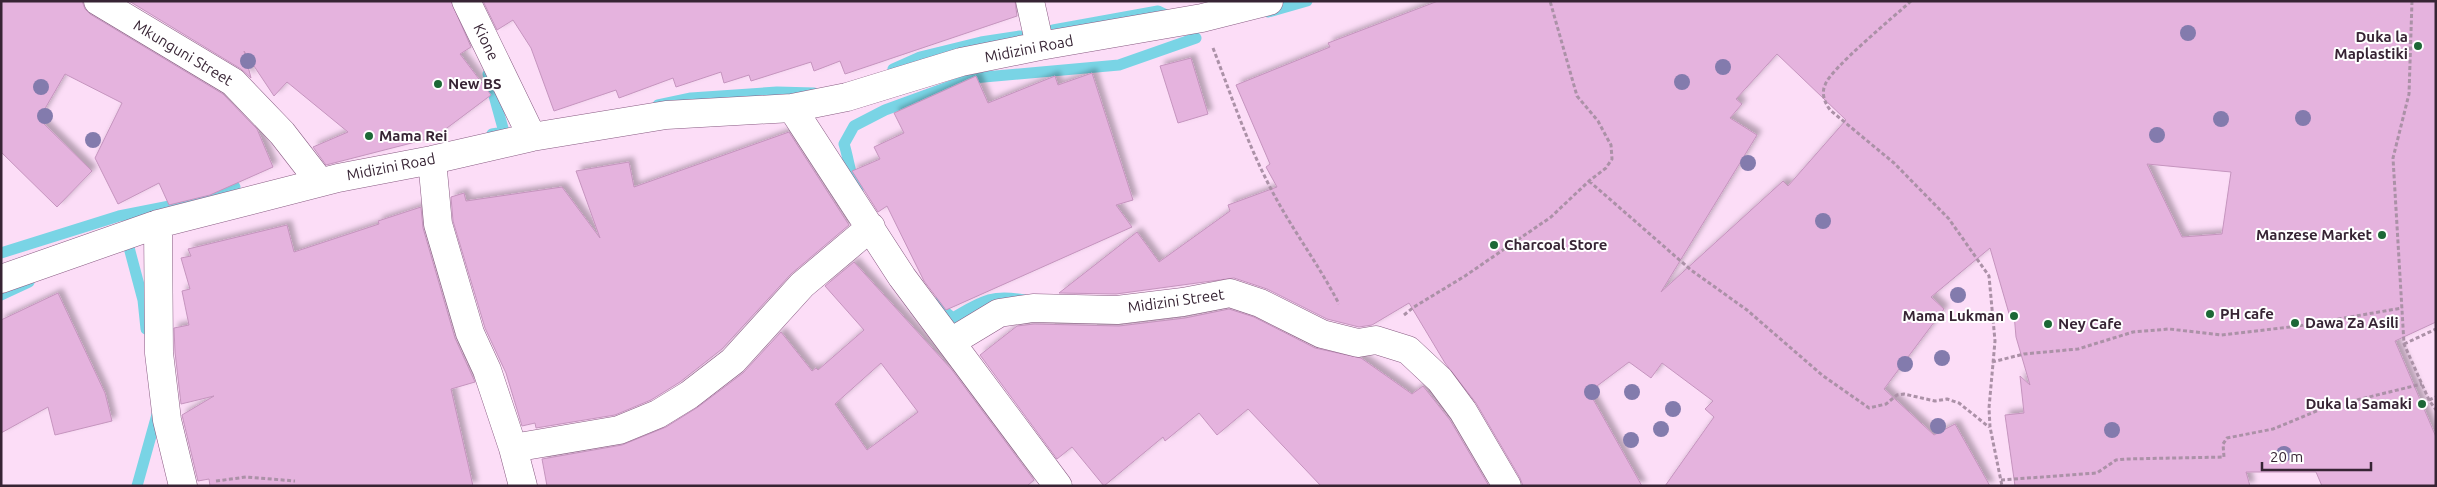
<svg xmlns="http://www.w3.org/2000/svg" width="2437" height="487" viewBox="0 0 2437 487" font-family="Ubuntu,sans-serif">
<defs>
<filter id="shadow"><feDropShadow dx="4.5" dy="-4.5" stdDeviation="2.5" flood-color="#0004"/></filter>
</defs>
<rect width="100%" height="100%" fill="#fcddf7"/>
<g fill="none" stroke-linecap="round" stroke-linejoin="round">
<path stroke="#79d4e5" stroke-width="11" d="M1268,12L1307,1
M1053,30L1158,11L1172,18
M893,69L920,57L981,42L1020,36
M488,74L504,132L492,134
M658,105L691,98L777,92L814,93
M858,190C850,178 849,159 844,144L854,126L885,110L973,78L1119,65L1196,38
M122,242L127,240L143,300L146,329
M1,253L119,216L195,201L235,187
M1,295L29,282
M934,303L953,318C981,302 990,294 1024,300
M137,486L158,411"/>
</g>
<path fill="#e5b3de" stroke="#c594be" fill-rule="evenodd" filter="url(#shadow)" d="M1,1H82L85,9L90,14L223,94L257,129L273,167L210,195L169,205L159,183L118,204L95,158L122,103L65,74L39,119L92,171L57,207L1,152Z
M129,1H451L471,47L460,54L491,95L435,137L326,165L313,147L348,132L287,82L274,96L244,51L251,78L241,69Z
M483,1H1015L1017,16L845,74L840,61L814,71L811,62L751,81L749,75L724,83L721,72L676,87L673,78L619,98L616,90L554,111L531,48L513,20L497,30Z
M1438,1H2436V322L2395,341L2436,437V486H2322L2316,472H2246L2250,486H2015L2005,415L2024,413L2020,376L2030,385L2016,337L2014,314L2010,317L1990,248L1931,297L1944,309L1884,389L1934,435L1955,424L1990,486H1665L1714,417L1705,409L1713,401L1662,363L1651,378L1629,362L1589,392L1642,486H1523L1520,478L1476,403L1445,363L1409,303L1372,325L1359,327L1327,319L1267,289L1234,278L1116,294L1059,293L1137,232L1159,262L1230,211L1228,205L1277,187L1266,167L1270,164L1236,85L1330,47L1328,43ZM1777,54L1846,120L1788,186L1783,181L1661,292L1757,135L1730,118L1742,104L1736,99ZM2147,164L2231,172L2222,234L2182,237Z
M1191,58L1208,114L1178,123L1160,66Z
M1092,73L1133,200L1116,205L1132,227L946,310L924,281L887,206L878,212L852,171L880,159L874,147L904,133L894,113L976,76L988,103L1055,76L1058,85Z
M789,132L849,225L791,274L722,349L680,382L651,400L615,415L536,428L535,423L522,426L506,373L485,328L453,221L451,197L464,193L466,201L562,187L600,238L576,171L629,162L634,187Z
M421,207L423,228L455,338L475,382L451,389L473,486H210L209,479L198,481L182,415L214,396L181,404L175,352L174,328L189,325L182,291L190,289L181,258L191,256L188,249L287,225L294,252L379,224L378,221Z
M854,262L952,370L1034,480L1027,486H547L542,459L622,445L666,427L698,407L743,373L781,332L812,371L816,368L818,370L864,330L825,286ZM881,363L918,412L867,450L835,404Z
M58,293L105,393L112,421L55,435L48,407L1,433V320Z
M1229,309L1254,317L1315,348L1361,358L1412,394L1423,386L1450,420L1489,486H1321L1248,409L1217,435L1199,413L1165,441L1163,437L1104,486L1072,447L1057,459L980,355L1017,326L1034,324L1119,326L1185,318Z"/>
<g fill="none" stroke-linecap="round" stroke-linejoin="round">
<g stroke="#885b82" stroke-width="29">
<path id="minor" d="M98,1L233,82L282,133L320,182
M466,1L532,137
M1030,1L1040,46
M792,108L902,277L1058,486
M432,160L438,224L470,333L487,370L513,448L523,486
M158,224L159,353L167,420L183,486
M1,279L158,224L338,178L432,160L532,137L666,115L792,108L847,97L961,62L1040,46L1202,18L1269,1
M951,342L999,313L1033,308L1117,310L1183,302L1230,293L1260,303L1322,334L1358,343L1376,340L1408,350L1440,380L1463,411L1507,486
M513,448L619,430L658,414L689,395L733,361L802,285L871,227"/>
</g>
<path stroke="#ab91a7" stroke-width="3" stroke-dasharray="4 2.5" stroke-linecap="butt" d="M1911,1C1895,16 1830,69 1825,85C1821,94 1825,103 1830,110L1894,163L1949,219L1989,276L1995,341L1989,408L1990,427L2002,486
M2412,1L2409,94L2393,158L2404,344L2429,400L2436,410
M1213,48C1230,92 1245,137 1266,179C1287,223 1317,261 1339,304
M1589,181L1691,270L1747,310L1822,375L1869,408L1886,404L1897,395L1904,394L1935,401L1947,399L1959,403L1989,427
M1404,315L1414,307L1465,276L1551,217L1589,181L1606,168L1612,159L1611,145L1606,136L1598,121L1577,96L1550,1
M2404,344L2436,329
M1992,362L2024,354L2078,349L2133,332L2169,329L2221,335L2298,326L2402,308
M2429,400L2436,397
M2001,480L2097,473L2116,460L2126,459L2224,457L2223,444L2227,438L2273,429L2324,408L2422,384
M216,481L246,477L295,481"/>
<use href="#minor" stroke="#fff" stroke-width="28"/>
</g>
<g fill="#837bad">
<circle cx="2188" cy="33" r="8"/>
<circle cx="248" cy="61" r="8"/>
<circle cx="1723" cy="67" r="8"/>
<circle cx="1682" cy="82" r="8"/>
<circle cx="41" cy="87" r="8"/>
<circle cx="45" cy="116" r="8"/>
<circle cx="2303" cy="118" r="8"/>
<circle cx="2221" cy="119" r="8"/>
<circle cx="2157" cy="135" r="8"/>
<circle cx="93" cy="140" r="8"/>
<circle cx="1748" cy="163" r="8"/>
<circle cx="1823" cy="221" r="8"/>
<circle cx="1958" cy="295" r="8"/>
<circle cx="1942" cy="358" r="8"/>
<circle cx="1905" cy="364" r="8"/>
<circle cx="1592" cy="392" r="8"/>
<circle cx="1632" cy="392" r="8"/>
<circle cx="1673" cy="409" r="8"/>
<circle cx="1938" cy="426" r="8"/>
<circle cx="1661" cy="429" r="8"/>
<circle cx="2112" cy="430" r="8"/>
<circle cx="1631" cy="440" r="8"/>
<circle cx="2284" cy="454" r="8"/>
</g>
<g fill="#1c6836" stroke="#fff" stroke-width="2">
<circle cx="2418" cy="46" r="5"/>
<circle cx="438" cy="84" r="5"/>
<circle cx="369" cy="136" r="5"/>
<circle cx="2382" cy="235" r="5"/>
<circle cx="1494" cy="245" r="5"/>
<circle cx="2210" cy="314" r="5"/>
<circle cx="2014" cy="316" r="5"/>
<circle cx="2295" cy="323" r="5"/>
<circle cx="2048" cy="324" r="5"/>
<circle cx="2422" cy="404" r="5"/>
</g>
<g text-anchor="middle" stroke-width="4" stroke-linejoin="round" paint-order="stroke">
<g font-size="15" font-weight="bold" fill="#372434" stroke="#fff" text-anchor="start">
<text x="2408" y="42" text-anchor="end">Duka la<tspan x="2408" dy="17">Maplastiki</tspan></text>
<text x="448" y="89">New BS</text>
<text x="379" y="141">Mama Rei</text>
<text x="2372" y="240" text-anchor="end">Manzese Market</text>
<text x="1504" y="250">Charcoal Store</text>
<text x="2220" y="319">PH cafe</text>
<text x="2004" y="321" text-anchor="end">Mama Lukman</text>
<text x="2305" y="328">Dawa Za Asili</text>
<text x="2058" y="329">Ney Cafe</text>
<text x="2412" y="409" text-anchor="end">Duka la Samaki</text>
</g>
<g font-size="15" fill="#372434" stroke="#fff">
<text transform="translate(486 42) rotate(64)" y="5">Kione</text>
<text transform="translate(1029 49) rotate(-11)" y="5">Midizini Road</text>
<text transform="translate(183 53) rotate(31)" y="5">Mkunguni Street</text>
<text transform="translate(391 167) rotate(-11)" y="5">Midizini Road</text>
<text transform="translate(1176 301) rotate(-8)" y="5">Midizini Street</text>
</g>
</g>
<rect width="2437" height="487" fill="none" stroke="#372434" stroke-width="5"/>
<path d="M2262 462v8h109v-8" fill="none" stroke="#372434" stroke-width="2.5"/>
<text x="2270" y="462" font-size="15" fill="#372434" stroke="#ffffff" stroke-width="4" paint-order="stroke">20 m</text>
</svg>
